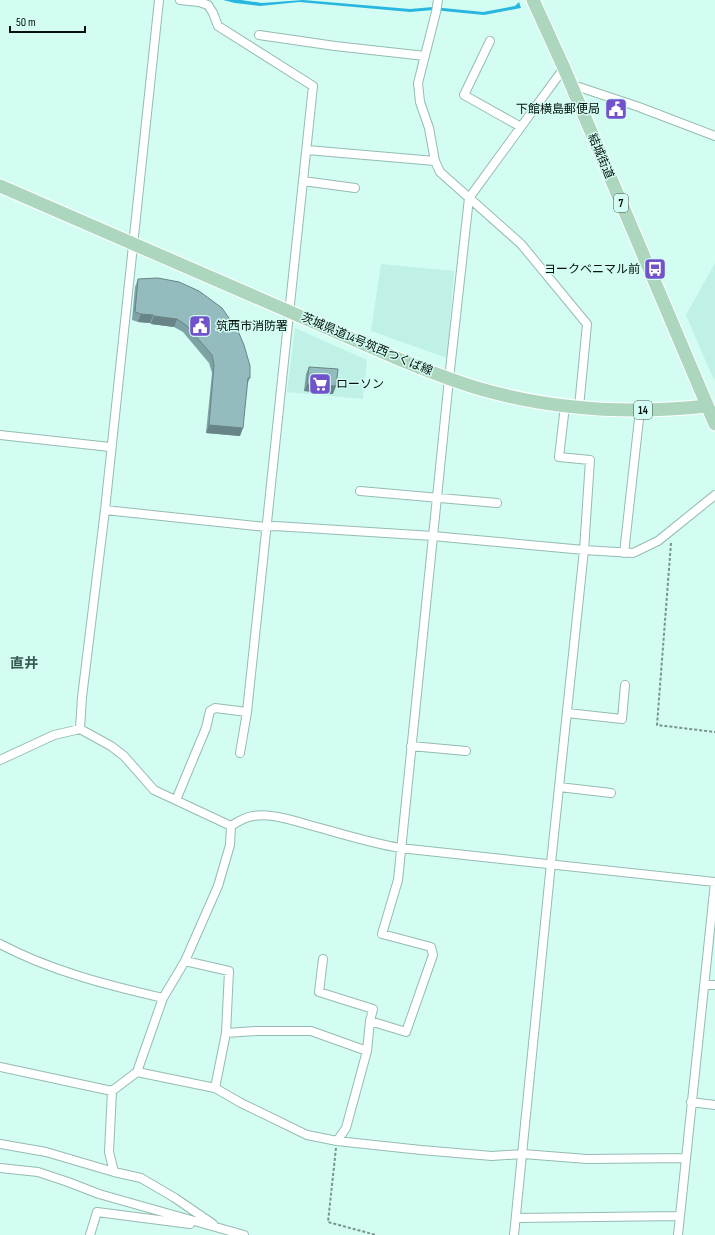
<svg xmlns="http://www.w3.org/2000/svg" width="715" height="1235" viewBox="0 0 715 1235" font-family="'Sofia Sans Condensed','Noto Sans JP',sans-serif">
<rect width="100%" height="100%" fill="#d3fcf2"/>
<path fill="#bff1e6" d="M715,263V380L713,378L686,315Z
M381,264L454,271L447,358L371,331Z
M295,328L367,360L363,399L287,392Z"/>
<path fill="#28b6e1" d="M223,0H241L262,3L303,0L410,9L433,7L483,12L515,6L519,2L521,8L484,15L433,10L410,12L299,2L260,6L235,3Z"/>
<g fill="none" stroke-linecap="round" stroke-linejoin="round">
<g stroke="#95bbb3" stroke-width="10">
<path id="street" d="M180,0L199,2L208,5L213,13L218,26L313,86L247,712L240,753
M438,0L436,12L418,83L420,102L429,128L435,161L440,172L521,244L587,324L579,407
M259,35L335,46L425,56
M490,41L464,95L521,127
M573,90L579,87L639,107L715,136
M307,150L435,161
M303,181L355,188
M0,435L110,447
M360,491L497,503
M105,510L266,527L275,526L433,536L584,550L633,553L658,541L715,495
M624,553L640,410
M567,713L622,719L625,685
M80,729L82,697L105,510L159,0
M411,746L466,751
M0,760L54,735L80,729L111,746L124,756L154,790L231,826
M559,787L611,793
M176,800L206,728L210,711L215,708L247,712
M231,826C237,822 245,817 253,816C273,813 294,821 313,826C342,834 371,843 400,848L715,882L678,1235
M0,944C51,971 107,985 163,998
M323,959L319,992L373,1009L370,1021L367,1051L346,1128L337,1141
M185,961L229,971L226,1033L215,1088
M704,985H715
M370,1021L406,1032L433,955L431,947L382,934L398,880L449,379L469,198L564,68
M226,1033L256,1031H311L367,1051
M0,1067L112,1091L137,1072L163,998L185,961L218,886L230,845L231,826
M137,1072L215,1088L241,1103L307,1135L337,1141L421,1150L492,1156L523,1154L587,1159L686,1158
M112,1091L109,1152L114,1172L141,1178L175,1198L213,1224
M691,1102L715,1105
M0,1144L46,1152L114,1172
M0,1168L38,1172L68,1182L99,1194L244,1235
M516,1218L680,1216
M90,1235L97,1212L190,1224
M514,1235L551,863L584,550L590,460L559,457L565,406"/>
</g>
<g stroke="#fff" stroke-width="15">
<path id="primary" d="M533,0L564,68L715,424
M0,186L401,360C428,371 455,382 484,390C556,410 633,414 707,406"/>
</g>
<path stroke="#77948d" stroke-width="2" stroke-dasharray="3 2" stroke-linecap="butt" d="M671,543L657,725L715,732
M336,1148L328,1222L376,1235"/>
<use href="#street" stroke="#fff" stroke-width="8"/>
<use href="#primary" stroke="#acd6bd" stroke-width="13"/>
</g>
<path fill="#7fa2a4" d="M138,279L250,378L247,385L240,436L206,433L212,373L209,363L183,332L174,327L151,324L150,323L138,322L132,320L135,287Z
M309,367L333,394L304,391L306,374Z"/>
<path fill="#688486" d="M141,314L153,315L150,323L138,322Z
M154,316L177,319L174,327L151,324Z
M307,384L336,386L333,394L304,391Z
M209,425L243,428L240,436L206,433Z"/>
<path fill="#94bcbf" stroke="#688486" d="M158,278L179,282L199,291L222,308L238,331L244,345L250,366V378H248L243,428L209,425L214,365L212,355L186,325L177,319L154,316L153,315L141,314L135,312L138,279Z
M309,367L338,369L336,386L307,384Z"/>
<defs>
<g id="civic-square" transform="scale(1.15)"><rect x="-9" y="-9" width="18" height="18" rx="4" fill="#7152cb" stroke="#d3fcf2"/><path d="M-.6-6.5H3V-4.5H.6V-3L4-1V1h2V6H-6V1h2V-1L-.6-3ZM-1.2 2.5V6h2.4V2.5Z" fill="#fff"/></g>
<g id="bus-square" transform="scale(1.15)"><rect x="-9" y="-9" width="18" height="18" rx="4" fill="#7152cb" stroke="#d3fcf2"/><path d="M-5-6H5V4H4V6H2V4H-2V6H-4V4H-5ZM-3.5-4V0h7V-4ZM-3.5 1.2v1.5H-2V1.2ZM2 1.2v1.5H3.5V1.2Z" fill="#fff"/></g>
<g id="supermarket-square" transform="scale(1.15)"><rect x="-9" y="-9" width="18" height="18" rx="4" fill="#7152cb" stroke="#d3fcf2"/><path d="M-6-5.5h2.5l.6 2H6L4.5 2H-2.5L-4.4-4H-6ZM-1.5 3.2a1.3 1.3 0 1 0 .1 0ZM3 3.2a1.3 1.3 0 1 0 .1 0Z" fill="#fff"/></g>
</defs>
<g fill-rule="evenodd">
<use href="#civic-square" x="616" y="109"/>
<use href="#bus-square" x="655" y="269"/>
<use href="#civic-square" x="200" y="326"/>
<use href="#supermarket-square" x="320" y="384"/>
</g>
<g text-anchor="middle" stroke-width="3" stroke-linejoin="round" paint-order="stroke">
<g fill="#d3fcf2" stroke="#425852" stroke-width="1">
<rect x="614" y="194" width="14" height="18" rx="3"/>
<rect x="634" y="401" width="18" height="18" rx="3"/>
</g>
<g font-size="11" font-weight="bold" fill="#04110e">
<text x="621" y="207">7</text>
<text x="643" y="414">14</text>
</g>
<g font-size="12" fill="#04110e" stroke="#d3fcf2" text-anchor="end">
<text x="600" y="113">下館横島郵便局</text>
<text x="640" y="273">ヨークベニマル前</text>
<text x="216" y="330" text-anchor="start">筑西市消防署</text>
<text x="336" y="388" text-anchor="start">ローソン</text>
</g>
<g font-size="12" fill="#04110e" stroke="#d3fcf2">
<text transform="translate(601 156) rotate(67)" y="4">結城街道</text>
<text transform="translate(367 344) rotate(23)" y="4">茨城県道14号筑西つくば線</text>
</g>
<g font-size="14" font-weight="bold" fill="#375a53" stroke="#d3fcf2">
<text x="24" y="668">直井</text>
</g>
</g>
<path d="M10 26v6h75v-6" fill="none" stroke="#04110e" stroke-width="2"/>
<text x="16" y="26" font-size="12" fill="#04110e" stroke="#d3fcf2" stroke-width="3" paint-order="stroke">50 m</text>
</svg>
